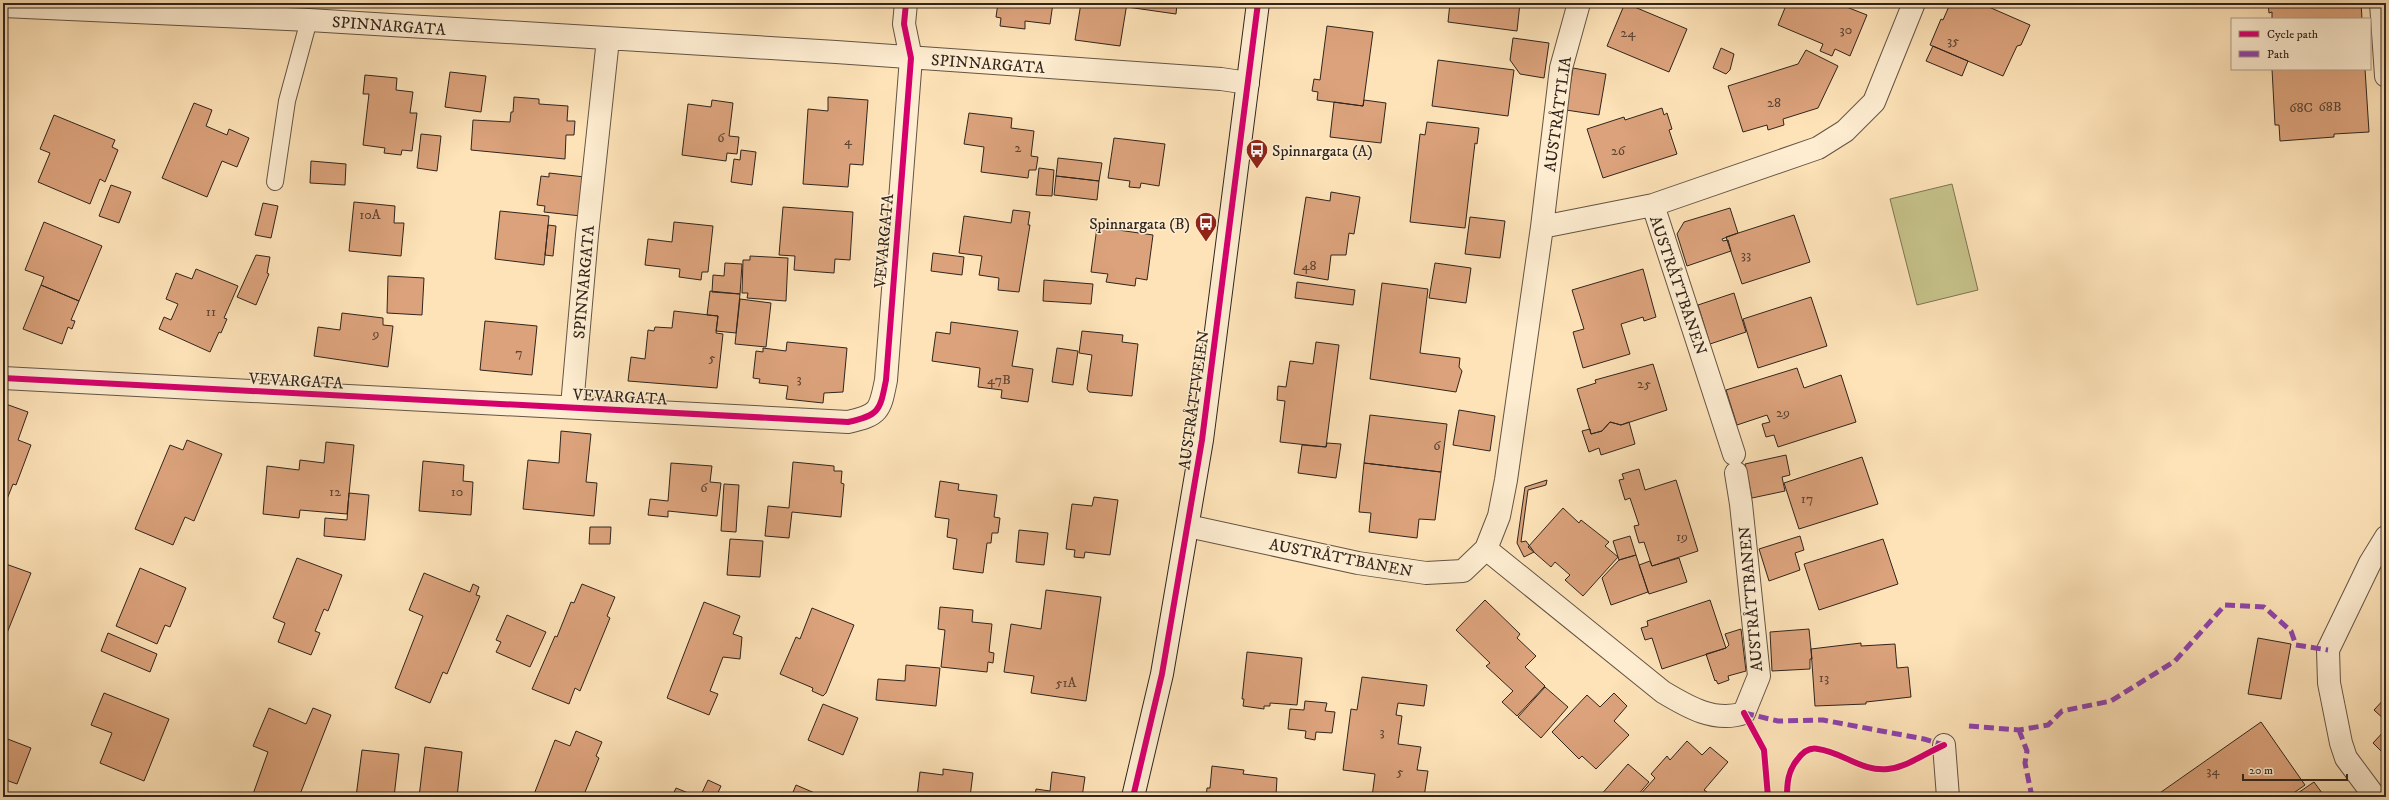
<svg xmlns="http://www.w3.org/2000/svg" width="2389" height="800" viewBox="0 0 2389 800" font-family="'IM FELL DW Pica',serif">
<rect width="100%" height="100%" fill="#fee3b8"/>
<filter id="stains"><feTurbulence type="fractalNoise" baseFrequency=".005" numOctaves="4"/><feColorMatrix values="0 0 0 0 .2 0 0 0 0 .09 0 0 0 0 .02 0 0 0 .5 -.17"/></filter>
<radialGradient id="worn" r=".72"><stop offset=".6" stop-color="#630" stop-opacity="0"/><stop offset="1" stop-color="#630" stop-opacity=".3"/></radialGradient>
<path fill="#c6c28a" stroke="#7c7454" d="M1952,184L1978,290L1917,305L1890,199Z"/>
<path fill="#dba27b" stroke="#31251d" d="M817,3H829L827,7Z
M998,3H1053L1050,24L1025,21V29L1000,26L1001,18L996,17Z
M1081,3H1127L1120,46L1075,40Z
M1128,3H1184L1183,5L1177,4L1176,14L1127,7Z
M1450,3H1520L1517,31L1448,22Z
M1625,3L1687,29L1669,72L1607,46Z
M1787,3H1845L1844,6L1867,15L1850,56L1835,49L1832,56L1820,51L1823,44L1778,25Z
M1954,3H1965L1975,7L1982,4L2030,25L2021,45L2017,46L2003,76L1930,45L1941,19L1943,20L1950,4L1953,6Z
M2268,3H2361L2362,19H2272V12L2269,13Z
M1327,26L1373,32L1363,106L1317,100L1318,92L1312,91L1314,79L1320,80Z
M1513,38L1549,43L1544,78L1520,74L1510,60Z
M1933,46L1968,61L1962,76L1926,61Z
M1721,48L1734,54L1730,70L1726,74L1713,68Z
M1806,50L1838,66L1818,108L1783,119L1784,125L1768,130L1767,125L1743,132L1728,86L1798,64Z
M1438,60L1514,70L1508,116L1432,106Z
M1573,68L1606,74L1599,115L1566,110Z
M2272,69H2365L2369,132L2334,134V137L2280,141L2279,125H2275Z
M450,72L486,76L481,112L445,107Z
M365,75L397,78L396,90L413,92L410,113H417L412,151L402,150L401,155L384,153L385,148L363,145L369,94H363Z
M514,97L539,99V104L568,106L567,121H575L574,135H566L565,159L471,150L473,120L510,122L511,112H513Z
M828,97L868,100L863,165L850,164L848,187L803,184L808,109L828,111Z
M712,100L733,103L729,136L739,137L737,154L727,153L726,161L682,155L688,104L711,107Z
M1364,100L1386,103L1381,143L1330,137L1334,102L1363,106Z
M194,103L212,110L206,126L227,135L229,129L249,138L237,167L222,161L207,197L162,178Z
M1662,108L1664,115L1667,113L1672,129L1669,130L1677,154L1603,178L1587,129L1624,117L1625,120Z
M969,113L1012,118L1011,128L1034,131L1031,156L1038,157L1036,170H1029L1028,178L981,172L984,147L964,144Z
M54,115L115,140L112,147L118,150L105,182L100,179L90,204L38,182L50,153L40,149Z
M1427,122L1479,128L1477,144L1475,143L1465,228L1410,222L1420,134L1425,135Z
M421,134L441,136L437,171L417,168Z
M1114,138L1165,144L1159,186L1141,183L1140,188L1129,187L1130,181L1108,178Z
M741,150L756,152L752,185L731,182L734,159L740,160Z
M1058,158L1102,163L1099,181L1056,176Z
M311,161L346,164L345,185L310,183Z
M1039,168L1054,170L1052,196L1036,195Z
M549,173L585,177L581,216L544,212L545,206L537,205L541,176L549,177Z
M1056,176L1099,181L1097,200L1054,195Z
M111,185L131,192L119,223L99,216Z
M1331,192L1360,197L1354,234L1349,233L1346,255H1331L1328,280L1294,274L1306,197L1330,201Z
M354,202L395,206L394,223H404L401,256L349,251Z
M263,203L278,206L271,238L255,235Z
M783,207L853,212L850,260L835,259L834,273L794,270L795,256L779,255Z
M1730,208L1738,233L1722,239L1723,241L1728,240L1731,251L1687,266L1677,234L1684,222Z
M1013,210L1030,212L1028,225H1030L1019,292L998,290L999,278L979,275L982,256L959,253L964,216L1011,223Z
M500,211L549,216L544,265L495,259Z
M1794,215L1810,262L1742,284L1726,237Z
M1470,217L1505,221L1500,258L1465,254Z
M44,222L102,246L79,301L41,285L44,277L25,270Z
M674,222L713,226L708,272H702L701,280L679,277L680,269L645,265L648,239L672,242Z
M548,225L556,226L553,256L545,255Z
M1097,227L1153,235L1147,280L1136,278L1135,286L1106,282L1108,274L1091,272Z
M933,253L964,257L962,275L931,271Z
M256,255L270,257L267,273L269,274L256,305L237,297Z
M750,256L788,258L786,301L747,298L748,293H742L743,260H750Z
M725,263L742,264L740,294L712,292L713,275L724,276Z
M1435,263L1471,268L1466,303L1429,298Z
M196,269L238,286L224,318L227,319L221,333L219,332L210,352L159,329L164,317L171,320L178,304L166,299L176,273L192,279Z
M1643,269L1656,317L1644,321L1643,317L1621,324L1630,354L1583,368L1573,332L1584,329L1572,290Z
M388,276L424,278L422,315L387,313Z
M1044,280L1093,284L1091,304L1043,301Z
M1297,282L1355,290L1353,305L1295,298Z
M1382,283L1428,289L1420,353L1460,358L1459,367L1462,371L1456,392L1370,379Z
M41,285L79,301L71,320L75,321L72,329L68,327L62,344L23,329Z
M710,291L740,294L736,333L716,331L718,316L707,315Z
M1734,293L1746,332L1710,344L1698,305Z
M1811,297L1827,346L1758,368L1743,319Z
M740,299L771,303L766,347L735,344Z
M674,311L718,316L716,333L723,334L717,388L628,381L631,357L645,359L648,330L654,331L655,327L672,328Z
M342,313L383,318V325L393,326L388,367L314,356L318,327L340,330Z
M485,321L537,326L532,375L480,370Z
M951,322L1018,331L1012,366L1033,369L1028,402L1001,398L1002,390L978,387L980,368L932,361L936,332L950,334Z
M1082,331L1123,335L1122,342L1138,344L1132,396L1089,392L1087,389L1092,355L1079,353Z
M787,342L847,348L843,392L824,393L823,403L786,399L788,386L759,383L760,379L753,378L756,351L763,352V348L786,351Z
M1316,342L1339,345L1326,447L1280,442L1285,401L1277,400L1278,386L1286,387L1290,361L1313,364Z
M1057,348L1078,351L1073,385L1052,382Z
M1653,364L1667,410L1621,425L1610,422L1602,431L1591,434L1577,389L1596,383L1595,380Z
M1797,368L1804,388L1841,375L1856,422L1778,447L1774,435L1766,437L1762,424L1770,422L1767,415L1737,425L1726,390Z
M3,403L28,412L18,440L31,445L16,485L13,484L3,509Z
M1459,410L1495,416L1490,451L1453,445Z
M1370,415L1447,424L1441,472L1364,463Z
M1610,422L1621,425L1629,422L1635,444L1601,455L1599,448L1589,452L1582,431L1590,429L1591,434L1602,431Z
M561,431L591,434L586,482L597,483L594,516L523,509L528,460L559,463Z
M187,440L222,454L194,521L185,517L173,545L135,529L170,445L183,450Z
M326,442L354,445L347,514L300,510L299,518L263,514L267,466L299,470L300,460L324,463Z
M1327,443L1341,444L1336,478L1298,473L1302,445L1326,447Z
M1786,455L1790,475L1782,477L1785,491L1752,498L1745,464Z
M1862,457L1878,504L1799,529L1784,483Z
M423,461L464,465L463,481L473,482L471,515L419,511Z
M793,462L834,466V471H842L841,483L844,484L841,517L792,512L789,538L765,536L768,506L789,508Z
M671,463L712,466L710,482L721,483L717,516L668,511V517L648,515L650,499L668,501Z
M1364,463L1441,472L1435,520L1419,519L1417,538L1369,532L1371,513L1359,512Z
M1639,469L1645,490L1676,480L1698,551L1652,566L1644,542L1639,543L1634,526L1639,525L1630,498L1625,500L1619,480L1624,479L1622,474Z
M1547,480L1546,485L1528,490L1521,542L1526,541L1534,552L1524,557L1517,543L1525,487Z
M940,481L959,484L958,490L997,495L994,517L1000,518L998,533H992L991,543H987L983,573L953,569L957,539L947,537L949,519L935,517Z
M724,484L739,485L736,532L721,531Z
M349,493L369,495L365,540L324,536L325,518L347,520Z
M1094,497L1118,500L1110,555L1085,552L1084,558L1074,557L1075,550L1066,549L1072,504L1092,506Z
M1563,508L1579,523L1581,520L1609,542L1605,546L1618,557L1583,596L1565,580L1570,575L1555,562L1551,567L1528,547Z
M590,527H611L610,544H589Z
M1019,530L1048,533L1044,565L1016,562Z
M1630,536L1636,555L1619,560L1613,541Z
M1800,536L1804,550L1795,553L1800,570L1769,581L1759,549Z
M730,539L763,541L760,577L727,575Z
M1883,539L1898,584L1819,610L1804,564Z
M1636,555L1648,592L1611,605L1602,578L1619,560Z
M297,558L342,575L328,611L324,609L315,631L320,633L311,655L278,642L285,623L273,618Z
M1679,558L1687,582L1649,594L1639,565L1650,561L1652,566Z
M3,563L31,573L5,638L3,637Z
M140,568L186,588L170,627L165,625L157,644L116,626Z
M424,573L470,592L473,584L479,587L476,595L480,596L447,674L443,672L430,703L395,688L423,616L409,610Z
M582,584L615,597L607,616L610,618L580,691L575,688L569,704L532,689L555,636L557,637L571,602L574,603Z
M1046,590L1101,597L1086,701L1031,693L1034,676L1004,672L1011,624L1041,629Z
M1485,600L1520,634L1517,638L1536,656L1525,667L1545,686L1517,716L1502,702L1513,691L1486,666L1490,663L1456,630Z
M1710,600L1726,648L1662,669L1652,638L1645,640L1641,628L1648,626L1647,621Z
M704,602L740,616L733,634L742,637L740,659L723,657L710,691L718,694L709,715L667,698Z
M940,607L973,610L972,622L992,624L989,652L994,653L993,663L988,662L987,672L941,667L945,630L938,629Z
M812,608L854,625L826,693L823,696L812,691L813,688L780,674L796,637L800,639Z
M507,615L546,632L530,667L496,652L501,642L496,640Z
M1741,629L1746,671L1728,676L1729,680L1718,684L1716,680L1715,681L1706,654L1726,648L1729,645L1725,634Z
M1809,629L1812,659H1810V669L1772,671L1770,632Z
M108,633L157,654L150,672L101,651Z
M2258,638L2291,644L2281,699L2248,694Z
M1861,643V646L1895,644L1897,668L1908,667L1911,697L1866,702V704L1815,706L1811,649Z
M1247,652L1302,658L1297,705L1270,703V706H1264V709L1243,706L1244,699H1242Z
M906,665L940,668L936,706L876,700L878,679L905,681Z
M1362,677L1427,685L1424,706L1398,703L1396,715L1402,716L1398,744L1421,747L1417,770L1428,771L1424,797H1372L1375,774L1343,770L1351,709L1357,710Z
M1545,687L1568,707L1541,738L1518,717Z
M104,693L169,719L144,781L100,763L112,733L91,725Z
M1614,693L1627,706L1614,721L1629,735L1596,769L1582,756L1579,759L1552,732L1587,695L1600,707Z
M2386,697V721L2374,710Z
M1305,701L1327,703L1325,711L1335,712L1332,733L1316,732L1315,740L1305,738L1306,731L1288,729L1290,709L1304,710Z
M823,704L858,718L843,755L808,740Z
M269,708L306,724L313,708L331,715L299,797H252L268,752L253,746Z
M2261,722L2305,785L2288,797H2154Z
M2386,729V756L2373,743Z
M576,731L602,742L596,756L599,758L583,797H533L555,740L570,746Z
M5,738L31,748L17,784L3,779V743Z
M1687,741L1702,755L1710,747L1728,762L1704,790L1707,792L1703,797H1638L1655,778L1651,774L1667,756L1670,760Z
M425,747L462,752L457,797H419Z
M362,750L399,754L394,797H356Z
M1628,764L1649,782L1636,797H1601L1600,796Z
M1212,766L1244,770L1243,774L1277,778L1276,795H1280L1279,797H1206L1207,788H1210Z
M943,769L973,773L970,797H917L920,772L943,775Z
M1052,772L1085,777L1082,797H1035L1036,789L1050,791Z
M708,780L721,786L716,797H700Z
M2314,782L2325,797H2292Z
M796,785L824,797H791Z
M676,788L698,797H672Z"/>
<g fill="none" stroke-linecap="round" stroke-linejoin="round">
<g stroke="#645444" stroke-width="18">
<path id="lane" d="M275,182L287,101L309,20"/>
</g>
<g stroke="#645444" stroke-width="24">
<path id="street" d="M2381,3L2386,76
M3,6L309,20L836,52L1221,79L1248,83
M1653,205L1734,454
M1542,227L1653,205L1818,148L1845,131L1874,102L1914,3
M3,378L848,422C880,415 880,410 886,380L911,58L904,24L906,3
M572,406L587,235L608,39
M1188,526L1358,563L1426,573L1463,571L1486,549L1499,516L1506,480L1542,227L1561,68L1579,3
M1486,549L1663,692C1688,707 1715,723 1744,713L1759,676L1741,504L1736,473
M1944,745L1948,797
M2375,797L2346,758L2341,743L2329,683L2328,650L2370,563L2386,537"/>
</g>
<g stroke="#31251d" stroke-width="24">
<path id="secondary" d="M1133,797L1162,674L1202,440L1258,3"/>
</g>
<use href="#lane" stroke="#feedd1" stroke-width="16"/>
<use href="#street" stroke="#feedd1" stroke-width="22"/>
<use href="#secondary" stroke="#feedd1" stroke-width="22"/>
<path stroke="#8e44ad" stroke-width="5" stroke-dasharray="10 5" stroke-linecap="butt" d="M1744,713L1778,721L1823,720L1924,739L1944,745
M1969,726L2019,730L2048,725L2062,711L2111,701L2175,661L2225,605L2264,607L2291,631L2296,645L2328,650
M2019,730L2027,751L2025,763L2032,797"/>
<g stroke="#feedd1" stroke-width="8">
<path id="cycleway" d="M3,378L848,422C880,415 880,410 886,380L911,58L904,24L906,3
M1744,713L1764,750L1768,797
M1133,797L1162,674L1202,440L1258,3
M1787,797C1787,783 1788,771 1797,760C1802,753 1809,747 1818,749C1842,752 1862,772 1888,769C1907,767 1926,753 1944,745"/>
</g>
<use href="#cycleway" stroke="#d6006c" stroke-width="6"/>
</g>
<defs>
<g id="bus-pin" transform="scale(1.15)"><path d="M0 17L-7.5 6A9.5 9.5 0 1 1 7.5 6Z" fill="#8f2418" stroke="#feedd1"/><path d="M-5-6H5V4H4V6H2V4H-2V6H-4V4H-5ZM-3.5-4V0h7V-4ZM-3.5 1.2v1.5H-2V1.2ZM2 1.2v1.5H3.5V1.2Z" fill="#fff"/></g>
</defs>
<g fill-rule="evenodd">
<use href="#bus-pin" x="1257" y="150"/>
<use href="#bus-pin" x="1206" y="223"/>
</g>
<g text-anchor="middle" stroke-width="3" stroke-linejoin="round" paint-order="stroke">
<g font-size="14" fill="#5c4434">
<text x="1846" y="34">30</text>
<text x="1628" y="37">24</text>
<text x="1953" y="45">35</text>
<text x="1774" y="107">28</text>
<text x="2330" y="111">68B</text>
<text x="2301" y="112">68C</text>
<text x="721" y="142">6</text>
<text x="848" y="145">4</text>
<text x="1018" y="152">2</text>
<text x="1618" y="155">26</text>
<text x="370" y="219">10A</text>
<text x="1746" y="259">33</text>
<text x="1309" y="270">48</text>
<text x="211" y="316">11</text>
<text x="376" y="338">9</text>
<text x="519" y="357">7</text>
<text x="712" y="362">5</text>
<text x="799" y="383">3</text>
<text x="999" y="384">47B</text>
<text x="1644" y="388">25</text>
<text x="1783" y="417">29</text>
<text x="1437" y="450">6</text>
<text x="704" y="492">6</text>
<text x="335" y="496">12</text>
<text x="457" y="496">10</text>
<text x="1807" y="503">17</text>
<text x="1682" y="541">19</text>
<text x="1824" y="682">13</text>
<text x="1066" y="687">51A</text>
<text x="1382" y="736">3</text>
<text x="2213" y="775">34</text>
<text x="1400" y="776">5</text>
</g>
<g font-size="16" fill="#31251d" stroke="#feedd1">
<text transform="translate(389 25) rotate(4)" y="6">SPINNARGATA</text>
<text transform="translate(988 63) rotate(4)" y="6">SPINNARGATA</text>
<text transform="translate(1557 114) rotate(-82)" y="6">AUSTRÅTTLIA</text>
<text transform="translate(883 241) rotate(-85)" y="6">VEVARGATA</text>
<text transform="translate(583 282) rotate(-85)" y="6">SPINNARGATA</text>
<text transform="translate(1679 285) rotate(71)" y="6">AUSTRÅTTBANEN</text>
<text transform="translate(296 380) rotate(3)" y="6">VEVARGATA</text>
<text transform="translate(620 396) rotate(3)" y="6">VEVARGATA</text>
<text transform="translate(1193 400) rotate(-82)" y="6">AUSTRÅTTVEIEN</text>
<text transform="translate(1341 557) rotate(11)" y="6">AUSTRÅTTBANEN</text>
<text transform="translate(1750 599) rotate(-95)" y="6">AUSTRÅTTBANEN</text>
</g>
<g font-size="16" fill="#31251d" stroke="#feedd1" text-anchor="start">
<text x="1272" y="156">Spinnargata (A)</text>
<text x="1190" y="229" text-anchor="end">Spinnargata (B)</text>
</g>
</g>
<rect width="2389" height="800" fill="none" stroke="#fee3b8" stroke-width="16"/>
<rect x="4" y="4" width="2381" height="792" fill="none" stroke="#31251d" stroke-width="2"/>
<rect x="8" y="8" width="2373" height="784" fill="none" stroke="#31251d"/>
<rect x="2231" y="18" width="140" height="52" fill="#feedd1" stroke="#ac9d89"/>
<rect x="2239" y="31" width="20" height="6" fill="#d6006c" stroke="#ac9d89"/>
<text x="2267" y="38" font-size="12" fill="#31251d">Cycle path</text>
<rect x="2239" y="51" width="20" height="6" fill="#8e44ad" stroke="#ac9d89"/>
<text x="2267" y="58" font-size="12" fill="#31251d">Path</text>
<path d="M2243 774v6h104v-6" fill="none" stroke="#31251d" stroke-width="2"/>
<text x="2249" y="774" font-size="12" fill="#31251d" stroke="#feedd1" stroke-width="3" paint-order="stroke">20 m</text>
<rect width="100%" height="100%" filter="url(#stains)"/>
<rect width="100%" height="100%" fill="url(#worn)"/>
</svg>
